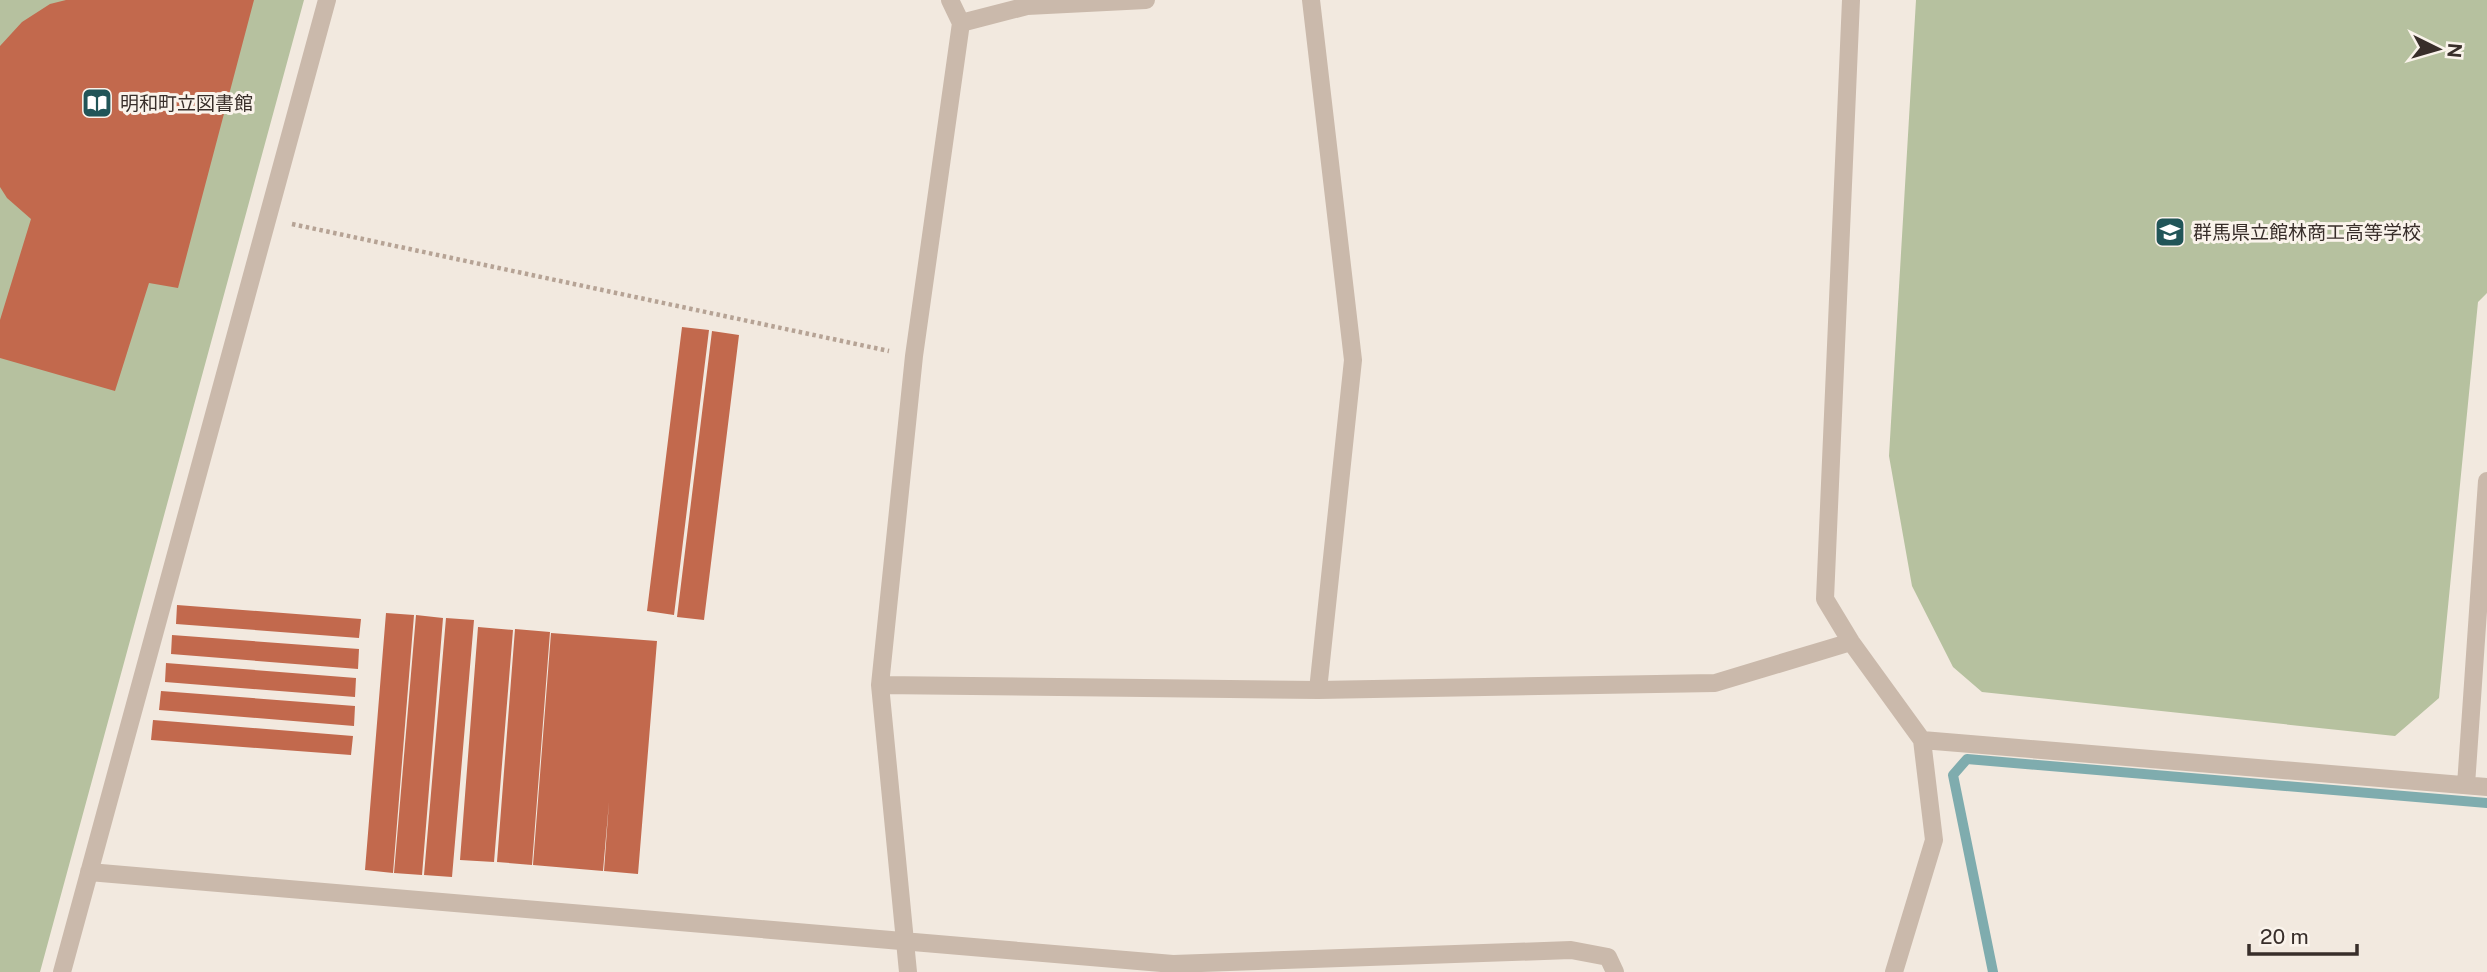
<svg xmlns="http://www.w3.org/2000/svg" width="2487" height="972" viewBox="0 0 2487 972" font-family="'Public Sans','Noto Sans JP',sans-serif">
<rect width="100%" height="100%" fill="#f2e9df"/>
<path fill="#b6c19f" d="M0,0H304L40,972H0Z
M1916,0H2487V293L2478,302L2439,698L2395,736L1982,692L1953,667L1912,586L1889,456Z"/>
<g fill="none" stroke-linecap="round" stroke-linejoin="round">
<path stroke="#7facae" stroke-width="10" d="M1993,972L1953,775L1967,759L2487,803"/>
</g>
<path fill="#c2694d" d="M66,0H254L178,288L149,283L115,391L0,358V320L31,219L7,198L0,187V46L22,22L50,4Z
M682,327L709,330L674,615L647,611Z
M712,331L739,335L704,620L677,617Z
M177,605L361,619L359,638L176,624Z
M386,613L414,615L393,873L365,870Z
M416,615L443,618L422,875L394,873Z
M446,618L474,620L452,877L424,875Z
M478,627L513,630L494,862L460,860Z
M515,629L550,632L532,865L497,862Z
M551,633L657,641L638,874L604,871L609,802L603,871L533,865Z
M172,635L359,649L358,669L171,654Z
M166,663L356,678L355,697L165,682Z
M161,691L355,706L354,726L159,710Z
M153,720L353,736L351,755L151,740Z"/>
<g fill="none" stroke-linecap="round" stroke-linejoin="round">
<path stroke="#b6a395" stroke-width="4.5" stroke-dasharray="3.5 3.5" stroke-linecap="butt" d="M292,224L889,351"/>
<path stroke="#cab9ab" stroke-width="18" d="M1311,0L1353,360L1318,690
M1851,0L1825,599L1851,642L1922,740L1934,840L1894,972
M961,23L1027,6L1146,0
M880,685L1318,690L1715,683L1851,642
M1922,740L2487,787
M2466,785L2487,481
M89,872L1173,964L1571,950L1608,957L1615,972
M62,972L327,0
M908,972L880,685L914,356L961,23L950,0"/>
</g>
<defs>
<g id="library-square" transform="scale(1.575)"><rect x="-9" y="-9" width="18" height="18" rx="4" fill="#215558" stroke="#faf3eb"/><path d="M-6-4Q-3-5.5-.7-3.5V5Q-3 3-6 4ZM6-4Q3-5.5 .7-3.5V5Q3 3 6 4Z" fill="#fff"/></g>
<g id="school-square" transform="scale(1.575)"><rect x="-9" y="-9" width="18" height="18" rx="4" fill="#215558" stroke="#faf3eb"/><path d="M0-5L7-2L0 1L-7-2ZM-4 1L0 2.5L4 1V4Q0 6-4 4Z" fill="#fff"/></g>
</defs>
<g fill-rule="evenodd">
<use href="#library-square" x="97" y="103"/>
<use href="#school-square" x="2170" y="232"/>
</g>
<g text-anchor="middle" stroke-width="6" stroke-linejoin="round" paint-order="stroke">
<g font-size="19" fill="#382e2a" stroke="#faf3eb" text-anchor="start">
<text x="120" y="110">明和町立図書館</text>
<text x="2193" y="239">群馬県立館林商工高等学校</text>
</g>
</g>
<g transform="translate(2438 49) rotate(95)" stroke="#faf3eb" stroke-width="5" paint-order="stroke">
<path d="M0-5L12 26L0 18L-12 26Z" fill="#382e2a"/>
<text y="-10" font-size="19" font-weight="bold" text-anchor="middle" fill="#382e2a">N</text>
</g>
<path d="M2249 944v10h108v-10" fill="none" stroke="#382e2a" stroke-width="3.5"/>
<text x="2260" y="944" font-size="21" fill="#382e2a" stroke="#faf3eb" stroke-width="5" paint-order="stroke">20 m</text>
</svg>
